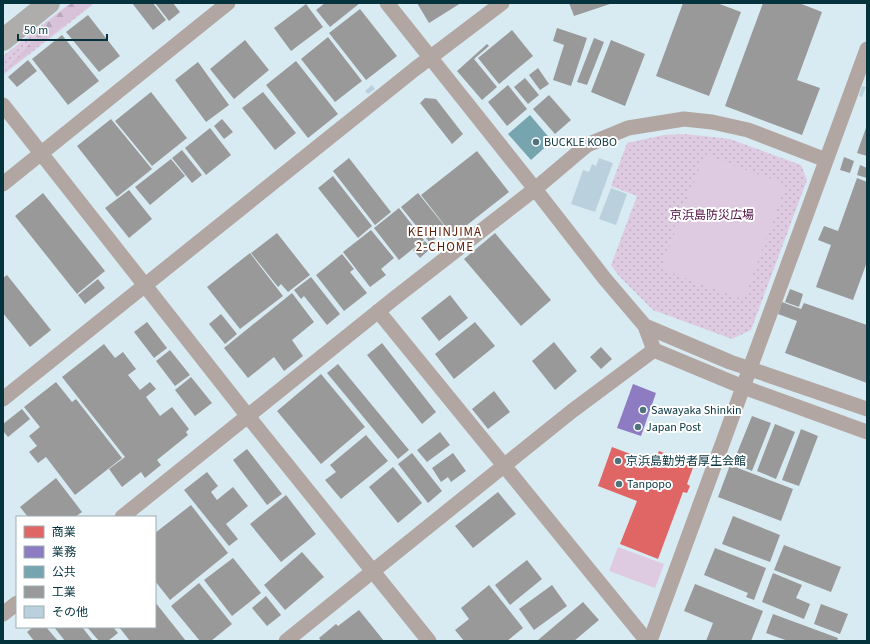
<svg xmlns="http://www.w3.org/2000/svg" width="870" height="644" viewBox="0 0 870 644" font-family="'Source Sans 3','Noto Sans JP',sans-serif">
<defs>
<pattern id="grass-dots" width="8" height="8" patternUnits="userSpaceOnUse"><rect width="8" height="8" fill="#decbe1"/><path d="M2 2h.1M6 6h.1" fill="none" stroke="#bdafc2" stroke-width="1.8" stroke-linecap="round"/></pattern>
<pattern id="forest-firs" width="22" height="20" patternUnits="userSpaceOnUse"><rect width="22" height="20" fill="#d7c2da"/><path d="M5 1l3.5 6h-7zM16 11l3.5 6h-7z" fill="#b7a7bc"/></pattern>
</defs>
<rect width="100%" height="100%" fill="#d8ebf2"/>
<path fill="url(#grass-dots)" d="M70,3H95L3,75V56Z
M685,134L730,139L801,165L807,180L751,330L732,339L653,310L619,276L611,265L637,196L611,186L627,143L664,135Z"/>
<path fill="url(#forest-firs)" d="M72,3H93L3,73L37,36L36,31Z"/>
<path fill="#decbe1" d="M704,155L786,184L744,300L661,269Z
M618,547L664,564L655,588L609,571Z"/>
<path fill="#e06666" d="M612,447L654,463L659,451L694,465L687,484L690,486L687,493L683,492L658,559L620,544L637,501L598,486Z"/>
<path fill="#8e7cc3" d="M633,384L656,393L641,436L617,428Z"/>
<path fill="#76a5af" d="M530,115L552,141L531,160L508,134Z"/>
<path fill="#999" d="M132,3H153L166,20L153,30Z
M155,3H173L180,12L169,21Z
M325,3H360L330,27L316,10Z
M417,3H461L429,23Z
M569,3H613L574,16Z
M683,3H717L741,12L709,96L656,76Z
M763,3H799L822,12L797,80L820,88L802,135L725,106Z
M306,4L323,27L291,51L274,28Z
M360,9L397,56L366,80L329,33Z
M88,15L120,56L99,72L66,32Z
M557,28L587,38L571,86L553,80L564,45L553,41Z
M512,30L533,56L499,84L478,58Z
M62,35L99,81L68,105L32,59Z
M328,37L362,81L335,102L301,59Z
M594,38L604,42L587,85L577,82Z
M245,40L269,70L234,99L210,69Z
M611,40L645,54L625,106L591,92Z
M487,44L489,46L474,59L497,87L482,100L457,71Z
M28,60L37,71L17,87L8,77Z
M296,61L338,114L308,138L266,85Z
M198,62L229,105L206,122L175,80Z
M538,68L549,84L540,90L529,75Z
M525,78L539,95L528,104L514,87Z
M508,85L527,109L507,126L488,102Z
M151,92L187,138L152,166L115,121Z
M263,92L296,133L275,150L242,108Z
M549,95L571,120L555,134L533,109Z
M425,98L436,99L463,134L452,144L420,103Z
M111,119L152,169L117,197L77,146Z
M222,119L233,132L224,139L214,126Z
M867,125V156L857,153Z
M210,128L231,155L206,175L185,148Z
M182,150L202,175L192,183L172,158Z
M477,151L509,192L453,236L421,195Z
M844,157L854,161L850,173L840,170Z
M349,158L391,212L375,225L333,171Z
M171,159L185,176L150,205L135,187Z
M860,165L867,168V178L857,175Z
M333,176L372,226L358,238L318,188Z
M857,178L867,182V262L853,300L816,287L831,245L818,240L824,226L838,231Z
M129,190L152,219L129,238L105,208Z
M43,193L105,271L77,294L15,216Z
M418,193L447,229L430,243L401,207Z
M399,208L424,240L399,260L374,228Z
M371,230L394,258L381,269L386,275L370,287L343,252Z
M277,233L310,275L288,292L281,284L278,287L251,253Z
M495,233L551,300L521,326L464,259Z
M425,241L431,248L420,258L413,250Z
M250,253L283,296L240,329L207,287Z
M342,254L354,269L350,272L367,293L344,311L316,275Z
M7,275L51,330L30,347L3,313V278Z
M311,277L340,314L327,325L304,296L301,299L294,290Z
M98,279L105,288L85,304L78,295Z
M790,289L803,294L799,307L785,302Z
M292,293L314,322L292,340L303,356L284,371L274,357L248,378L224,348Z
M450,295L468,318L439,341L421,318Z
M782,302L801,309L804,303L867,325V383L785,353L797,321L778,314Z
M221,314L237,334L225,344L209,324Z
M147,322L167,348L154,358L134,332Z
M475,322L495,346L454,379L435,354Z
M554,342L577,371L555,390L532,361Z
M382,343L436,412L422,424L367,355Z
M104,344L115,358L123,352L136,369L128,375L140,390L150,382L156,389L146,397L160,416L172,407L189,429L186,432L188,435L157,460L161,465L145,478L141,472L122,487L109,469L125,457L62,377Z
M601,347L612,359L601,369L590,357Z
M170,350L190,375L175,386L156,361Z
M338,364L409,450L398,459L327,373Z
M321,374L365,427L321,464L277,411Z
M191,377L212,403L195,416L175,390Z
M56,382L72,402L76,399L122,458L75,495L46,457L38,463L29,452L37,446L29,436L40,427L24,407Z
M494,391L510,412L488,429L472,409Z
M22,409L30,419L8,437L3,431V424Z
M752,416L771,423L752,471L733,463Z
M775,424L795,432L776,479L757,471Z
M801,429L818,436L799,486L782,480Z
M440,432L450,445L427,462L417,450Z
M366,435L388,461L341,499L325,480L336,472L330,465Z
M247,449L282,494L267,505L233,460Z
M412,453L442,491L428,503L398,464Z
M453,453L466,471L451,482L448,477L441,482L432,468Z
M730,465L793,489L781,521L718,497Z
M393,467L422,503L398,523L369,487Z
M207,472L218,486L211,492L217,500L233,487L248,506L226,524L238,539L229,546L184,490Z
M56,478L82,512L75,517H28L20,507Z
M498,492L516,514L473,548L455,526Z
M286,495L316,534L281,562L250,524Z
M191,505L228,553L170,600L155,581V533Z
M733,516L780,535L770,562L722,544Z
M784,545L841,567L831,592L774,570Z
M715,548L766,568L754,600L746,597L748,593L704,575Z
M302,552L324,577L285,610L264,585Z
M233,558L261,593L232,616L204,580Z
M527,560L542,579L510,605L495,585Z
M773,573L802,585L796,598L810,604L804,619L762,602Z
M199,583L232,624L211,641H200L171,606Z
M695,584L763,611L751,641H706L713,623L684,611Z
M489,585L523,628L507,641H464L455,630L469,619L461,608Z
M552,585L567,606L534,630L519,609Z
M266,596L281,615L267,626L252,608Z
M155,602L186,641H130L119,627H155Z
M583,602L599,620L574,641H539L538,640Z
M821,604L848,614L840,634L814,624Z
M359,610L384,641H321L319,638L336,624L338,626Z
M773,614L838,638L837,641H788L766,633Z
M33,627H46L58,641H34L27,632Z
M54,627H82L93,641H65Z
M87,627H113L118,633L108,641H99Z"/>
<path fill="#bad1dd" d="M372,85L375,89L368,94L365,91Z
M862,86L866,87L862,97L859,96Z
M599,158L613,163L595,212L571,204L583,170L589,172L592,164L596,166Z
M611,188L627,194L616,225L599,219Z"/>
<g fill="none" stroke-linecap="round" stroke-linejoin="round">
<path stroke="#b2a6a2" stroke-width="15" d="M3,105L247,415L429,641
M3,184L228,3
M378,311L647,641
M645,326L730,362L867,409
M654,350L743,387L867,432
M3,399L415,69L502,3
M122,517L396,297L535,189L587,145L628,128L684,119L712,122L748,130L826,160
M3,614L17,603
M286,641L572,411L654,350L645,326L605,279L535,189L387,3
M650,641L867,49"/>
<path stroke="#afadac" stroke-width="22" d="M3,40L49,3"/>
</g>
<g fill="#4e737c" stroke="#fff" stroke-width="1.5">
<circle cx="536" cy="142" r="4"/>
<circle cx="643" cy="410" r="4"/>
<circle cx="638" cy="427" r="4"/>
<circle cx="618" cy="461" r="4"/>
<circle cx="619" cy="484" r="4"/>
</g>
<g text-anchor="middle" stroke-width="4" stroke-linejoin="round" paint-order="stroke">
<g font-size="12" fill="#04323d" stroke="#fff" text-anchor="start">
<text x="544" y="146">BUCKLE KOBO</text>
<text x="651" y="414">Sawayaka Shinkin</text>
<text x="646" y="431">Japan Post</text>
<text x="626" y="465">京浜島勤労者厚生会館</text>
<text x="627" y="488">Tanpopo</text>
</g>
<g font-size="12" fill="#4c0b3f" stroke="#fff">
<text x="712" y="219">京浜島防災広場</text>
</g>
<g font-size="13" letter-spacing="1" fill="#63220b" stroke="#fff">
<text x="445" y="236">KEIHINJIMA<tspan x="445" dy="15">2-CHOME</tspan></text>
</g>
</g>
<rect width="870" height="644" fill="none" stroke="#04323d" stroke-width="8"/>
<rect x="16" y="516" width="140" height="112" fill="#ffffff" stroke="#9badb1"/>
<rect x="24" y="526" width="20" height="12" fill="#e06666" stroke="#9badb1"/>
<text x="52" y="536" font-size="12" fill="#04323d">商業</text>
<rect x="24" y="546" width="20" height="12" fill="#8e7cc3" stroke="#9badb1"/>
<text x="52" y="556" font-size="12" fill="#04323d">業務</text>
<rect x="24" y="566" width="20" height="12" fill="#76a5af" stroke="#9badb1"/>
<text x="52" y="576" font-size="12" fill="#04323d">公共</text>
<rect x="24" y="586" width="20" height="12" fill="#999999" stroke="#9badb1"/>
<text x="52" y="596" font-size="12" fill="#04323d">工業</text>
<rect x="24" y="606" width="20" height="12" fill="#bad1dd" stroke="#9badb1"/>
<text x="52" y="616" font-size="12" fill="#04323d">その他</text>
<path d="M18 34v6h89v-6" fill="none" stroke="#04323d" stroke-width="2"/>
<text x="24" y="34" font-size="12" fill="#04323d" stroke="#ffffff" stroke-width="3" paint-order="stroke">50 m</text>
</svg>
